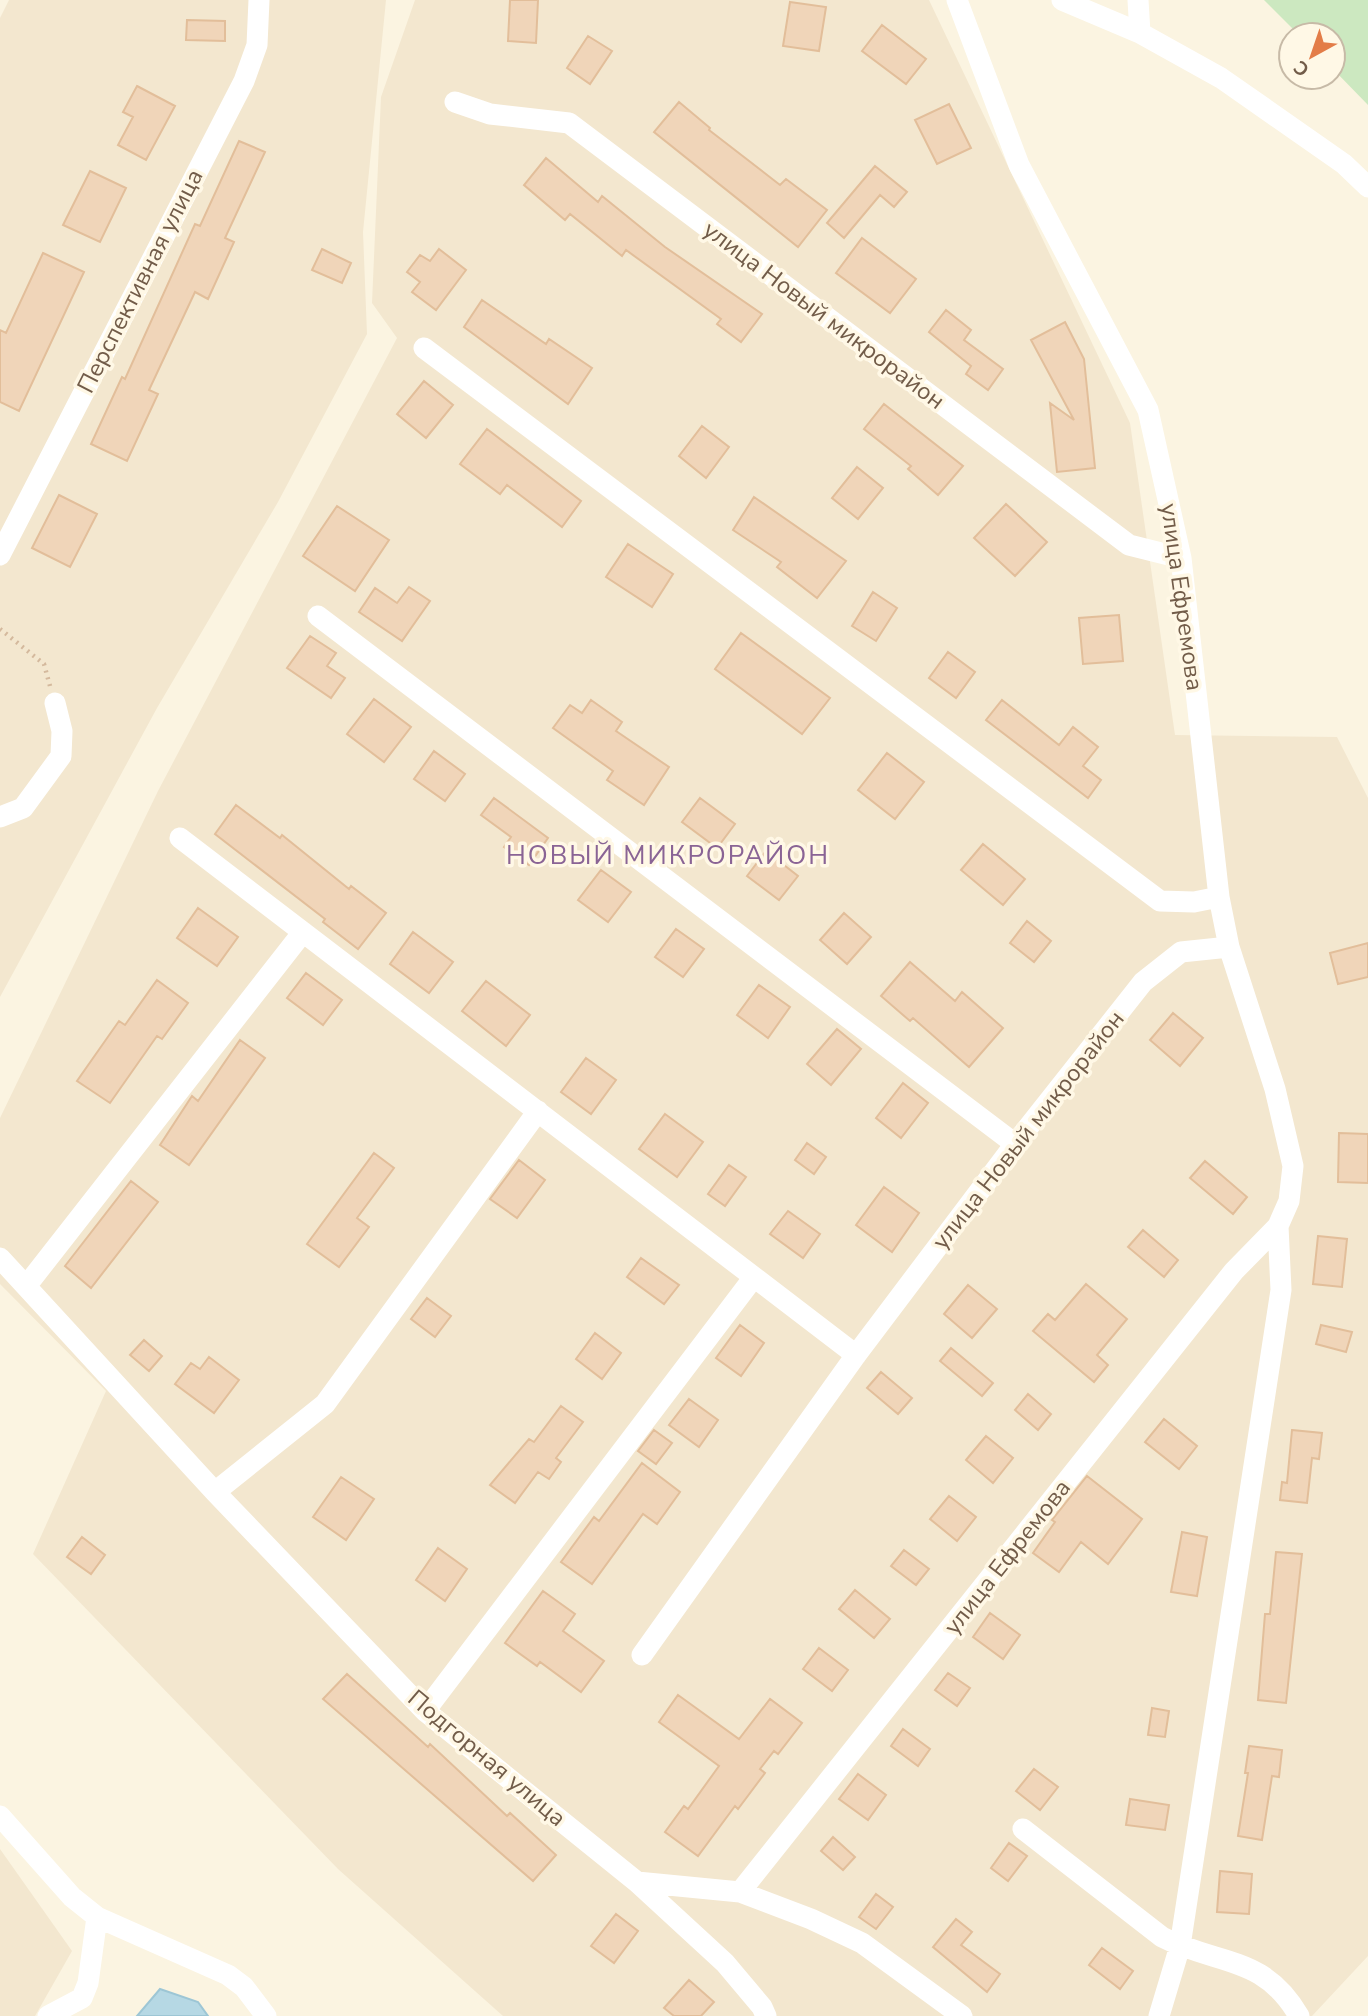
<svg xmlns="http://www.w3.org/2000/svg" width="1368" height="2016" viewBox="0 0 1368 2016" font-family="'Nunito Sans',sans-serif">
<rect width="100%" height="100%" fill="#fbf4e1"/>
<path fill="#f3e7cf" d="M9,0H386L363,232L367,334L278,502L157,708L0,997V18Z
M415,0H929L1130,423L1175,735L1337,737L1368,798V1956L1312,2016H503L338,1869L33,1554L106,1391L0,1284V1118L158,791L397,338L372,303L381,97Z
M0,1849L72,1951L35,2016H0Z"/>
<path fill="#cce8c0" d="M1264,0H1368V105L1333,69V35H1299Z"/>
<path fill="#b6d8e4" stroke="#9dc6d5" stroke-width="2" d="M160,1989L198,2002L208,2016H137Z"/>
<path fill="#f0d5b9" stroke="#e2be9a" stroke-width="2" d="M510,0H538L536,43L508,41Z
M790,2L826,7L819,51L783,46Z
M187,20L225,21V41L186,40Z
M882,25L926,59L906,84L862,51Z
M588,36L612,51L590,84L567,68Z
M137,86L175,106L146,160L118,145L133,117L123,112Z
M679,102L710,128L709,130L780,185L786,179L827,210L798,247L654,132Z
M949,104L971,148L937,164L915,120Z
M239,141L265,152L225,238L234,242L208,299L195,292L149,390L158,394L127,461L91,444L122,377L125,379L195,224L200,226Z
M546,158L598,202L602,196L665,247L762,314L741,342L717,324L721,319L626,250L622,256L570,214L565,220L524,185Z
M875,166L907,192L894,207L880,195L844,238L827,223Z
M90,171L126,188L100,242L63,225Z
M862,238L916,279L890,313L836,273Z
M322,249L351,263L342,283L312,270Z
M439,249L466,270L436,310L412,292L420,282L407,272L420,255L430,261Z
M43,253L84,272L19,411L0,402V330L6,333Z
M482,300L546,344L549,339L592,368L568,404L464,327Z
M946,310L971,330L964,340L1003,369L988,390L966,374L971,366L929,332Z
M1065,322L1084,359L1095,468L1057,472L1050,403L1074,420L1031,340Z
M424,381L453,405L426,438L397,414Z
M884,404L963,466L938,495L908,469L911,466L864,429Z
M702,426L729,447L706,478L679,456Z
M487,429L581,501L562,527L507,485L500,494L460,464Z
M857,467L883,488L858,519L832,498Z
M59,495L97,514L70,567L32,548Z
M754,497L846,561L817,598L777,567L781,562L733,530Z
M1006,504L1047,542L1015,576L974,538Z
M337,506L389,540L355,591L303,556Z
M628,544L673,574L652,607L606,577Z
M409,587L430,601L402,641L359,612L375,588L397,603Z
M873,592L897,608L876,641L852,626Z
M1119,615L1123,661L1083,664L1079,618Z
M741,633L830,698L802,734L715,669Z
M310,636L336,653L327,666L345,678L331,698L287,668Z
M948,652L975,672L956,698L929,678Z
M374,699L411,727L384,762L347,734Z
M591,700L622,722L616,731L669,767L644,805L607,780L613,771L553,728L570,705L582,713Z
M1002,700L1059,745L1073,727L1098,747L1083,766L1101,780L1088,798L986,720Z
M434,751L465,774L445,801L414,779Z
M887,753L924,782L895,819L858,790Z
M494,798L548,838L529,865L504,847L511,837L481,815Z
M700,798L735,824L717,848L682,822Z
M236,805L280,838L282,835L349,889L351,886L386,913L358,949L323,922L325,919L215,834Z
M983,844L1025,879L1003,905L961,870Z
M766,851L798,876L779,900L747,876Z
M601,870L631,892L608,922L578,900Z
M198,908L238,937L217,966L177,938Z
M844,913L871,937L847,964L820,940Z
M1027,921L1051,941L1034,962L1010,943Z
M676,929L704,949L683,977L655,957Z
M413,932L453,962L429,993L390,964Z
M1368,943V977L1338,984L1330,953Z
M910,962L955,1001L962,992L1003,1028L969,1067L913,1018L910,1021L881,996Z
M306,973L342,1000L323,1025L287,998Z
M157,980L188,1003L162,1039L157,1036L110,1103L77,1081L119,1021L125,1025Z
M486,981L530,1015L506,1046L462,1011Z
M759,985L790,1007L768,1038L737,1015Z
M1173,1013L1203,1038L1180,1066L1150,1040Z
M837,1029L861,1049L831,1085L807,1064Z
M240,1040L265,1058L189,1165L160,1145L192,1096L198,1101Z
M586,1058L616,1080L591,1114L561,1092Z
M903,1083L928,1103L901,1138L876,1118Z
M665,1114L703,1142L677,1177L639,1149Z
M1339,1133L1368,1134V1183L1338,1182Z
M807,1143L826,1157L814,1174L795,1160Z
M374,1153L394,1168L357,1218L369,1227L339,1267L307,1244Z
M519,1160L545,1180L517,1218L490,1199Z
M1205,1161L1247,1197L1233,1214L1190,1178Z
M729,1165L746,1177L725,1206L708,1194Z
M131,1181L158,1202L91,1288L65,1266Z
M884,1187L919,1213L892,1252L856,1225Z
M788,1211L820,1234L803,1258L770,1234Z
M1143,1230L1178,1260L1164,1277L1128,1247Z
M1318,1236L1347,1239L1342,1287L1313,1284Z
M641,1258L679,1285L664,1304L627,1277Z
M1086,1284L1127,1319L1097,1355L1108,1365L1094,1382L1033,1331L1048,1314L1055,1320Z
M968,1285L997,1309L972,1338L944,1314Z
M427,1298L451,1316L435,1337L411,1319Z
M740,1325L764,1343L741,1376L716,1358Z
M1321,1325L1352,1332L1346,1352L1316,1344Z
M595,1333L621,1353L602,1379L576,1359Z
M144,1340L162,1356L149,1371L130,1355Z
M951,1348L993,1383L982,1396L940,1361Z
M209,1357L239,1380L214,1413L175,1384L191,1363L200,1369Z
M881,1372L912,1398L898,1414L867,1388Z
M1028,1394L1051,1414L1038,1430L1015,1410Z
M689,1399L718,1420L699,1447L669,1425Z
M561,1406L583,1422L556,1458L561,1462L549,1479L538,1472L515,1503L490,1485L529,1439L534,1442Z
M1164,1419L1197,1446L1179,1469L1145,1442Z
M654,1430L672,1443L656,1464L638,1451Z
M1292,1430L1322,1433L1319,1459L1312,1458L1307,1503L1280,1500L1282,1482L1287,1483Z
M986,1436L1013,1458L993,1483L966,1460Z
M642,1463L680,1492L657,1524L643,1514L592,1584L561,1562L594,1517L599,1521Z
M1087,1476L1142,1519L1108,1564L1081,1542L1059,1572L1033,1553L1055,1522L1052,1520Z
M341,1477L374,1499L346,1540L313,1517Z
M949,1496L976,1517L957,1541L930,1519Z
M1182,1532L1207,1537L1197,1596L1171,1592Z
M82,1537L105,1555L91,1574L67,1557Z
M438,1548L467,1569L445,1601L416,1580Z
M904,1550L929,1569L916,1585L891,1566Z
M1276,1552L1302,1554L1286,1703L1258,1700L1265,1614H1270Z
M855,1590L890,1619L874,1638L839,1609Z
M543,1591L575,1614L563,1631L604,1661L581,1692L540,1662L537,1666L505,1643Z
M990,1613L1020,1635L1003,1659L973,1637Z
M819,1648L848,1670L832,1691L803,1669Z
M948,1673L970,1688L957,1706L935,1690Z
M347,1674L428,1747L430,1744L507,1816L510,1813L556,1855L533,1881L323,1699Z
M678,1695L739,1739L770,1699L802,1723L778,1754L774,1751L760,1769L765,1773L738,1809L735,1806L698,1856L665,1832L684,1806L688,1809L719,1766L659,1722Z
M1152,1708L1169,1711L1165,1737L1148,1735Z
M903,1729L930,1749L918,1766L891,1746Z
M1249,1746L1282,1750L1279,1777L1272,1776L1262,1840L1238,1836L1248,1773H1245Z
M1034,1769L1058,1787L1040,1810L1016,1791Z
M858,1774L886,1795L868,1820L839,1799Z
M1130,1799L1169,1805L1165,1830L1126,1825Z
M833,1837L855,1857L843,1870L821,1851Z
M1009,1843L1027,1856L1008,1881L991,1868Z
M1220,1871L1252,1874L1249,1914L1217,1912Z
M876,1894L893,1907L876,1929L859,1917Z
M616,1914L638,1931L614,1963L591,1946Z
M956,1919L972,1932L961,1945L1000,1974L987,1992L933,1947Z
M1102,1948L1133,1971L1120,1989L1089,1965Z
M689,1980L714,2002L701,2016H674L664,2008Z"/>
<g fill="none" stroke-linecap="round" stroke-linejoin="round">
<path stroke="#d4b99d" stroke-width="4.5" stroke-dasharray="2 5" stroke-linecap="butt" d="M0,629L44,664L50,686"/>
<path stroke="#fff" stroke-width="21" d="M957,0L1019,165L1148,410L1181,558L1219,897L1229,947L1275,1089L1293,1166L1289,1201L1278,1226L1281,1290L1180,1946L1159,2016
M1062,0L1140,33L1221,78L1344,164L1368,187
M1138,0L1140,33
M455,102L490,114L569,123L1129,545L1181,558
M424,348L1160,901L1194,902L1219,897
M0,555L244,81L257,45L259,0
M318,616L1015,1144
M0,817L23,808L61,756L62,731L55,703
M180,838L856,1355
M0,1258L215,1492L425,1711L637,1882L725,1963L762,2007L766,2016
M27,1285L303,932
M215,1492L325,1404L538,1111
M642,1655L856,1355L1015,1144L1143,982L1181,952L1229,947
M425,1711L754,1277
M0,1816L72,1897L97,1917L228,1975L244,1987L266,2016
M1023,1829L1162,1937C1218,1966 1263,1954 1299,2016
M637,1882L740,1892L811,1919L862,1943L962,2016
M740,1892L1234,1271L1278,1226
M48,2016L82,1998L88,1983L97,1917"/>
</g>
<g text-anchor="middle" stroke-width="7" stroke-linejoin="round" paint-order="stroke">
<g font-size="24" fill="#725c49" stroke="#fff8e6">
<text transform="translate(140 281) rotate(-63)" y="8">Перспективная улица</text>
<text transform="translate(824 315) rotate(37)" y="8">улица Новый микрорайон</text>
<text transform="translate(1182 597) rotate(82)" y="8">улица Ефремова</text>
<text transform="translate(1028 1130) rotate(-52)" y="8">улица Новый микрорайон</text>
<text transform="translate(1007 1557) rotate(-52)" y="8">улица Ефремова</text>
<text transform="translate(487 1758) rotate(40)" y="8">Подгорная улица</text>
</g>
<g font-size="26" letter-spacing="2" fill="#8a6495" stroke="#fff8e6">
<text x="668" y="864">НОВЫЙ МИКРОРАЙОН</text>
</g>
</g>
<g transform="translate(1312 56) rotate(220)"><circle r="33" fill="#fff8e6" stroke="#c7baa7" stroke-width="2"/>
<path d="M0-5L12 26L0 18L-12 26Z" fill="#e37d48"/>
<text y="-10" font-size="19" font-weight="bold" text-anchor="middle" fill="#725c49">С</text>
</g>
</svg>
